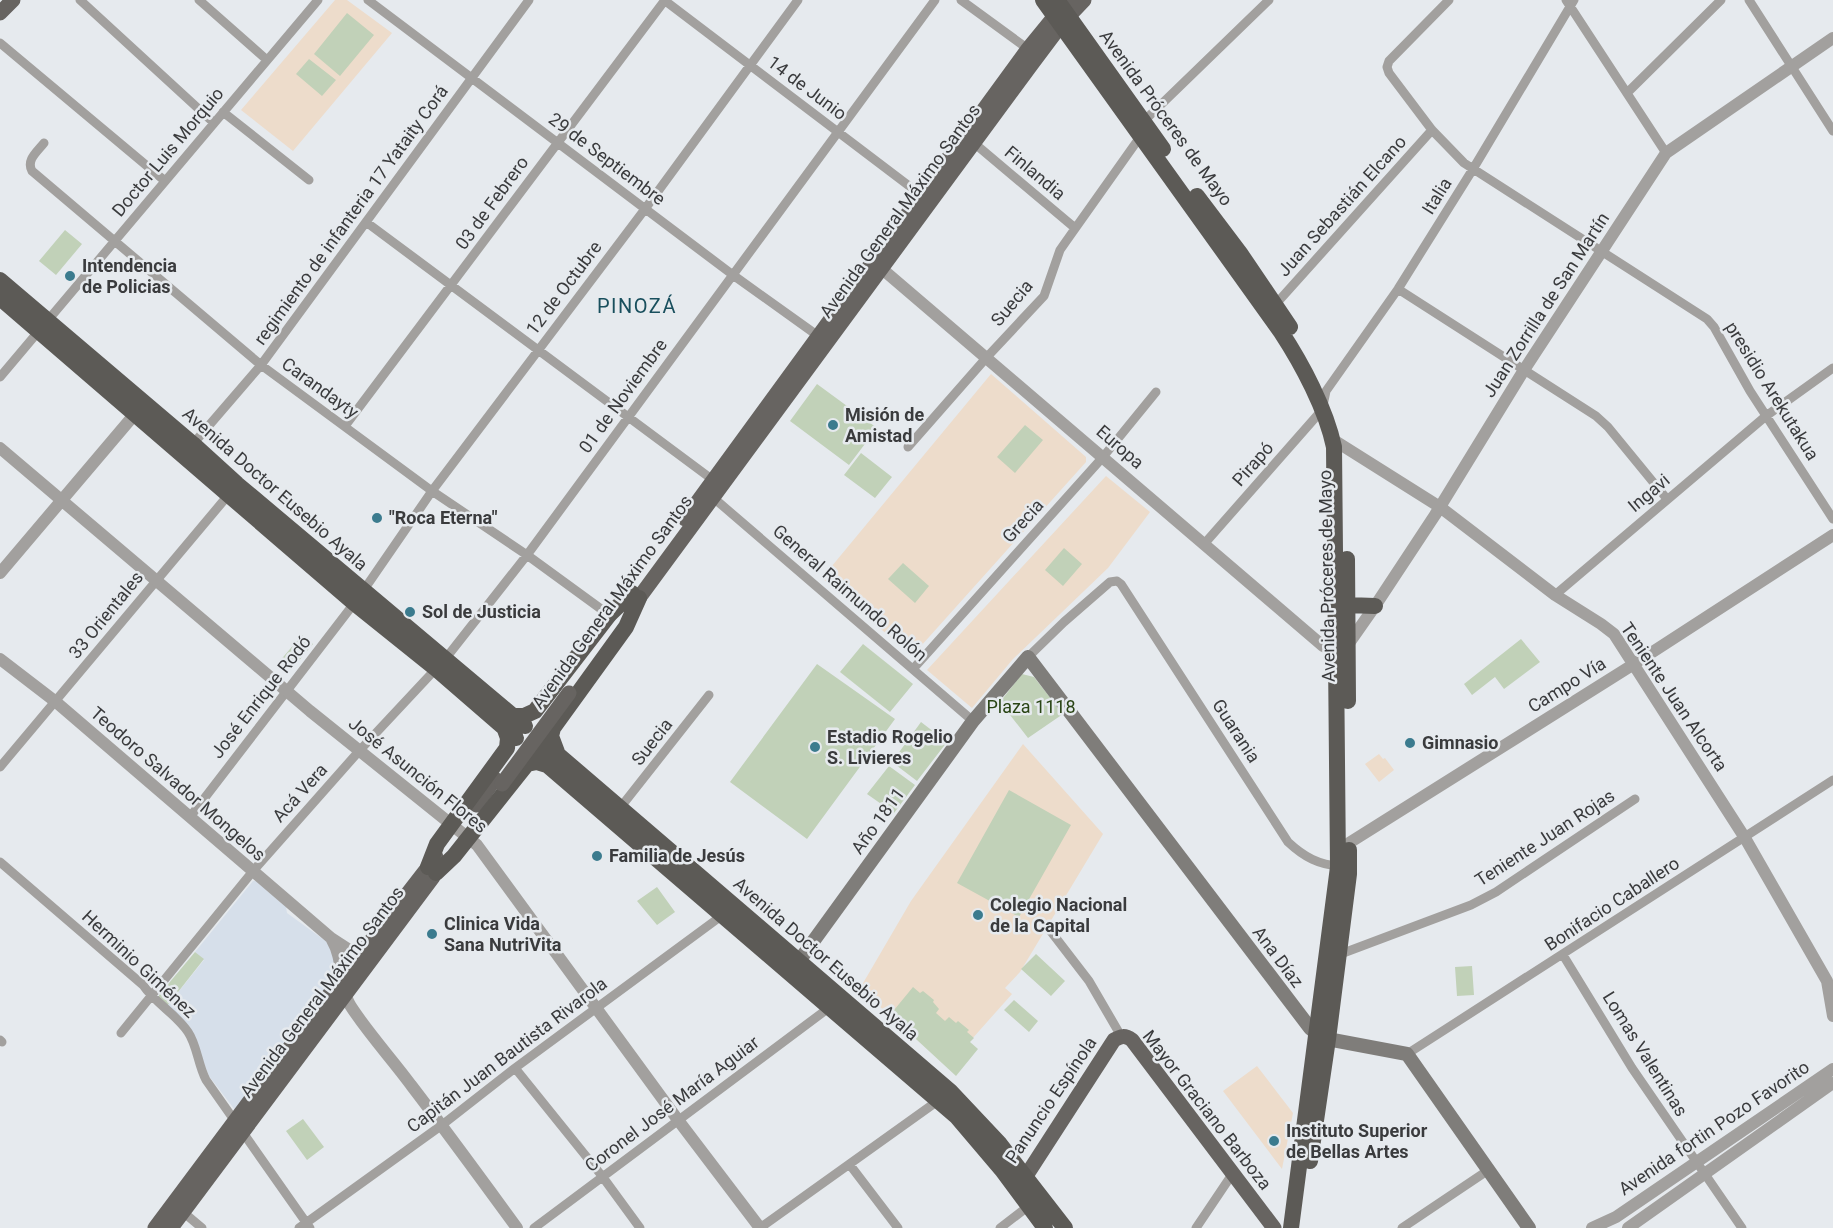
<svg xmlns="http://www.w3.org/2000/svg" width="1833" height="1228" viewBox="0 0 1833 1228" font-family="Roboto,sans-serif">
<rect width="100%" height="100%" fill="#e6eaee"/>
<path fill="#d6dfea" d="M253,881H256L286,907L287,913L331,945L336,957L333,977L239,1109L235,1110L209,1076L190,1027L167,1006L204,960L195,952Z"/>
<path fill="#eddccb" d="M335,0H347L392,33L293,151L241,110Z
M991,374L1086,457V462L912,656L822,578Z
M1106,476L1150,512L1108,568L1013,659L972,708L927,670Z
M1023,744L1103,834L1020,972L1005,988L1012,994L947,1067L890,1015L859,990L911,901Z
M1379,754L1383,759L1385,758L1394,770L1379,782L1365,764Z
M1257,1066L1293,1113L1282,1169L1223,1091Z"/>
<path fill="#c1d1b8" d="M347,13L374,35L340,76L314,54Z
M309,59L336,80L322,96L296,74Z
M65,230L82,244L56,275L39,261Z
M817,384L877,428L849,465L790,421Z
M1025,425L1043,440L1015,473L997,457Z
M861,453L892,477L875,498L844,475Z
M1064,548L1082,564L1063,586L1045,570Z
M903,563L929,586L915,603L888,579Z
M302,635L313,644L291,670L278,663Z
M1521,639L1540,662L1504,689L1495,677L1472,695L1464,684Z
M863,644L913,684L890,712L840,672Z
M817,664L895,719L807,839L730,782Z
M1022,674L1034,677L1063,714L1028,738L1000,702Z
M921,722L947,742L917,781L892,762Z
M889,766L915,785L894,813L867,794Z
M1009,790L1071,825L1019,917L957,883Z
M657,887L675,912L657,925L637,901Z
M195,952L204,959L167,1006L159,998V995Z
M1036,954L1065,981L1051,996L1021,969Z
M1472,966L1474,995L1457,996L1455,967Z
M913,987L920,993L923,991L934,1000L933,1002L939,1009L936,1013L945,1021L949,1017L956,1023L958,1021L969,1030L967,1032L974,1038L970,1042L978,1049L956,1076L890,1015Z
M1014,1000L1038,1021L1029,1032L1004,1010Z
M303,1119L324,1147L307,1160L286,1131Z"/>
<g fill="none" stroke-linecap="round" stroke-linejoin="round">
<path stroke="#a2a09e" stroke-width="9" d="M80,0L214,123
M199,0L267,60
M368,0L733,275L821,338
M664,0L925,198
M961,0L1028,49
M1449,0L1389,61L1387,67L1389,73L1432,130L1464,163L1707,319L1714,327L1750,391L1833,519
M1566,0L1666,153
M1749,0L1833,131
M0,43L165,181
M1627,93L1721,0
M223,112L309,180
M1144,121L1269,0
M44,143C37,152 26,160 32,171L261,365L432,491L527,555L612,617
M974,143L1075,228
M366,222L717,483
M1398,289L1596,416L1608,427L1667,499
M1275,305L1432,130
M0,377L318,0
M345,426L665,0
M193,444L261,365L529,0
M908,447L987,357L1044,296L1060,250L1067,240L1140,137
M709,494L973,721
M1205,543L1322,410L1326,391L1398,289L1473,169L1574,0
M1555,595L1766,416L1833,368
M1028,657L1064,622L1110,582L1117,581L1121,584L1288,842C1304,857 1319,865 1340,866
M913,669L1103,457L1156,392
M0,767L230,493
M620,808L709,695
M190,817L359,597L432,491L645,209L798,0
M0,862L143,985C155,1003 176,1014 188,1032C197,1045 198,1065 206,1080L310,1228
M1049,929L1089,981L1121,1036
M1338,955L1471,905L1496,892L1635,799
M1563,955L1632,1068L1742,1228
M121,1033L253,871L360,750L446,658L527,555L935,0
M0,1040L2,1042
M1407,1054L1833,780
M515,1068L602,1176L640,1228
M850,1165L898,1228
M183,1212L202,1228
M299,1228L442,1125L515,1068L724,914
M534,1228L830,1007
M760,1228L939,1100
M1000,1228L1030,1205
M1196,1228L1233,1173
M1402,1228L1487,1171"/>
<path stroke="#a2a09e" stroke-width="12" d="M881,268L1323,646L1336,651L1347,646L1375,606L1435,515L1524,370L1666,153L1833,38
M1332,439L1440,507L1555,595L1601,624L1614,634L1745,838L1827,981L1833,1016
M0,448L310,711L477,845L678,1120L760,1228
M0,573L140,408
M0,659L56,702L331,938L351,951L368,955
M1349,843L1634,664L1833,535
M332,940C345,962 337,983 350,1005C367,1032 392,1059 411,1085C447,1132 482,1180 517,1228
M1592,1228L1616,1217L1833,1069
M1628,1228L1833,1083"/>
<path stroke="#7f7d7a" stroke-width="14" d="M799,961L973,721L1028,657L1310,1028L1322,1038L1407,1054L1529,1228"/>
<path stroke="#676461" stroke-width="15" d="M0,13L13,0
M685,519L1028,49L1068,0
M633,606L1031,65L1064,21L1084,0
M476,805L495,779
M1016,1183L1026,1176L1114,1040C1121,1036 1125,1035 1132,1040L1274,1228
M155,1228L329,995L436,857
M171,1228L433,877"/>
<path stroke="#5c5a56" stroke-width="16" d="M1043,0L1281,332C1302,364 1326,409 1334,447L1338,867L1291,1228
M1057,0L1163,149
M1197,196L1240,253L1290,327
M0,280L193,444L237,484L525,726
M0,298L354,603L435,668L516,738
M1347,559L1348,701
M1347,605L1375,606
M512,716H524L535,711L609,615L632,593
M541,740L950,1091L999,1143L1065,1228
M532,752L957,1117L1002,1170L1045,1228
M557,752L551,736L553,728L626,627L639,598
M428,867L437,844L507,748L508,738L504,727
M436,873L454,856L527,764L537,762L547,765
M1310,1161L1328,1039L1349,874V850"/>
<path stroke="#676461" stroke-width="15" d="M502,784L569,693"/>
</g>
<g fill="#3b7b8e" stroke="#e6eaee" stroke-width="2">
<circle cx="70" cy="276" r="6"/>
<circle cx="833" cy="425" r="6"/>
<circle cx="377" cy="518" r="6"/>
<circle cx="410" cy="612" r="6"/>
<circle cx="1410" cy="743" r="6"/>
<circle cx="815" cy="747" r="6"/>
<circle cx="597" cy="856" r="6"/>
<circle cx="978" cy="915" r="6"/>
<circle cx="432" cy="934" r="6"/>
<circle cx="1274" cy="1141" r="6"/>
</g>
<g text-anchor="middle" stroke-width="5" stroke-linejoin="round" paint-order="stroke">
<g font-size="18" fill="#3a3b3d" stroke="#e6eaee">
<text transform="translate(807 88) rotate(37)" y="6">14 de Junio</text>
<text transform="translate(1166 118) rotate(54)" y="6">Avenida Próceres de Mayo</text>
<text transform="translate(168 152) rotate(-50)" y="6">Doctor Luis Morquio</text>
<text transform="translate(607 159) rotate(37)" y="6">29 de Septiembre</text>
<text transform="translate(1035 173) rotate(40)" y="6">Finlandia</text>
<text transform="translate(1437 196) rotate(-58)" y="6">Italia</text>
<text transform="translate(492 203) rotate(-54)" y="6">03 de Febrero</text>
<text transform="translate(1342 206) rotate(-48)" y="6">Juan Sebastián Elcano</text>
<text transform="translate(900 211) rotate(-54)" y="6">Avenida General Máximo Santos</text>
<text transform="translate(351 215) rotate(-54)" y="6">regimiento de infanteria 17 Yataity Corá</text>
<text transform="translate(564 288) rotate(-53)" y="6">12 de Octubre</text>
<text transform="translate(1012 303) rotate(-50)" y="6">Suecia</text>
<text transform="translate(1546 305) rotate(-57)" y="6">Juan Zorrilla de San Martín</text>
<text transform="translate(320 388) rotate(36)" y="6">Carandayty</text>
<text transform="translate(1772 391) rotate(58)" y="6">presidio Arekutakua</text>
<text transform="translate(623 396) rotate(-54)" y="6">01 de Noviembre</text>
<text transform="translate(1120 447) rotate(41)" y="6">Europa</text>
<text transform="translate(1253 464) rotate(-49)" y="6">Pirapó</text>
<text transform="translate(275 489) rotate(41)" y="6">Avenida Doctor Eusebio Ayala</text>
<text transform="translate(1649 493) rotate(-40)" y="6">Ingavi</text>
<text transform="translate(1023 521) rotate(-48)" y="6">Grecia</text>
<text transform="translate(1327 576) rotate(-91)" y="6">Avenida Próceres de Mayo</text>
<text transform="translate(850 593) rotate(41)" y="6">General Raimundo Rolón</text>
<text transform="translate(612 602) rotate(-54)" y="6">Avenida General Máximo Santos</text>
<text transform="translate(106 615) rotate(-51)" y="6">33 Orientales</text>
<text transform="translate(1567 685) rotate(-32)" y="6">Campo Vía</text>
<text transform="translate(261 697) rotate(-52)" y="6">José Enrique Rodó</text>
<text transform="translate(1674 697) rotate(56)" y="6">Teniente Juan Alcorta</text>
<text transform="translate(1236 731) rotate(57)" y="6">Guarania</text>
<text transform="translate(652 742) rotate(-52)" y="6">Suecia</text>
<text transform="translate(418 775) rotate(39)" y="6">José Asunción Flores</text>
<text transform="translate(178 784) rotate(41)" y="6">Teodoro Salvador Mongelos</text>
<text transform="translate(300 793) rotate(-48)" y="6">Acá Vera</text>
<text transform="translate(878 821) rotate(-54)" y="6">Año 1811</text>
<text transform="translate(1545 838) rotate(-33)" y="6">Teniente Juan Rojas</text>
<text transform="translate(1612 904) rotate(-33)" y="6">Bonifacio Caballero</text>
<text transform="translate(1278 957) rotate(53)" y="6">Ana Díaz</text>
<text transform="translate(826 959) rotate(41)" y="6">Avenida Doctor Eusebio Ayala</text>
<text transform="translate(139 964) rotate(43)" y="6">Herminio Giménez</text>
<text transform="translate(322 992) rotate(-53)" y="6">Avenida General Máximo Santos</text>
<text transform="translate(1645 1054) rotate(58)" y="6">Lomas Valentinas</text>
<text transform="translate(507 1055) rotate(-37)" y="6">Capitán Juan Bautista Rivarola</text>
<text transform="translate(1051 1100) rotate(-56)" y="6">Panuncio Espínola</text>
<text transform="translate(672 1104) rotate(-37)" y="6">Coronel José María Aguiar</text>
<text transform="translate(1207 1110) rotate(52)" y="6">Mayor Graciano Barboza</text>
<text transform="translate(1714 1128) rotate(-34)" y="6">Avenida fortin Pozo Favorito</text>
</g>
<g font-size="18" font-weight="bold" fill="#3a3b3d" stroke="#e6eaee" text-anchor="start">
<text x="82" y="272">Intendencia<tspan x="82" dy="21">de Policias</tspan></text>
<text x="845" y="421">Misión de<tspan x="845" dy="21">Amistad</tspan></text>
<text x="389" y="524">"Roca Eterna"</text>
<text x="422" y="618">Sol de Justicia</text>
<text x="827" y="743">Estadio Rogelio<tspan x="827" dy="21">S. Livieres</tspan></text>
<text x="1422" y="749">Gimnasio</text>
<text x="609" y="862">Familia de Jesús</text>
<text x="990" y="911">Colegio Nacional<tspan x="990" dy="21">de la Capital</tspan></text>
<text x="444" y="930">Clinica Vida<tspan x="444" dy="21">Sana NutriVita</tspan></text>
<text x="1286" y="1137">Instituto Superior<tspan x="1286" dy="21">de Bellas Artes</tspan></text>
</g>
<g font-size="18" fill="#294414" stroke="#e6eaee">
<text x="1031" y="713">Plaza 1118</text>
</g>
<g font-size="20" letter-spacing="1.5" fill="#194f5d" stroke="#e6eaee">
<text x="637" y="313">PINOZÁ</text>
</g>
</g>
</svg>
